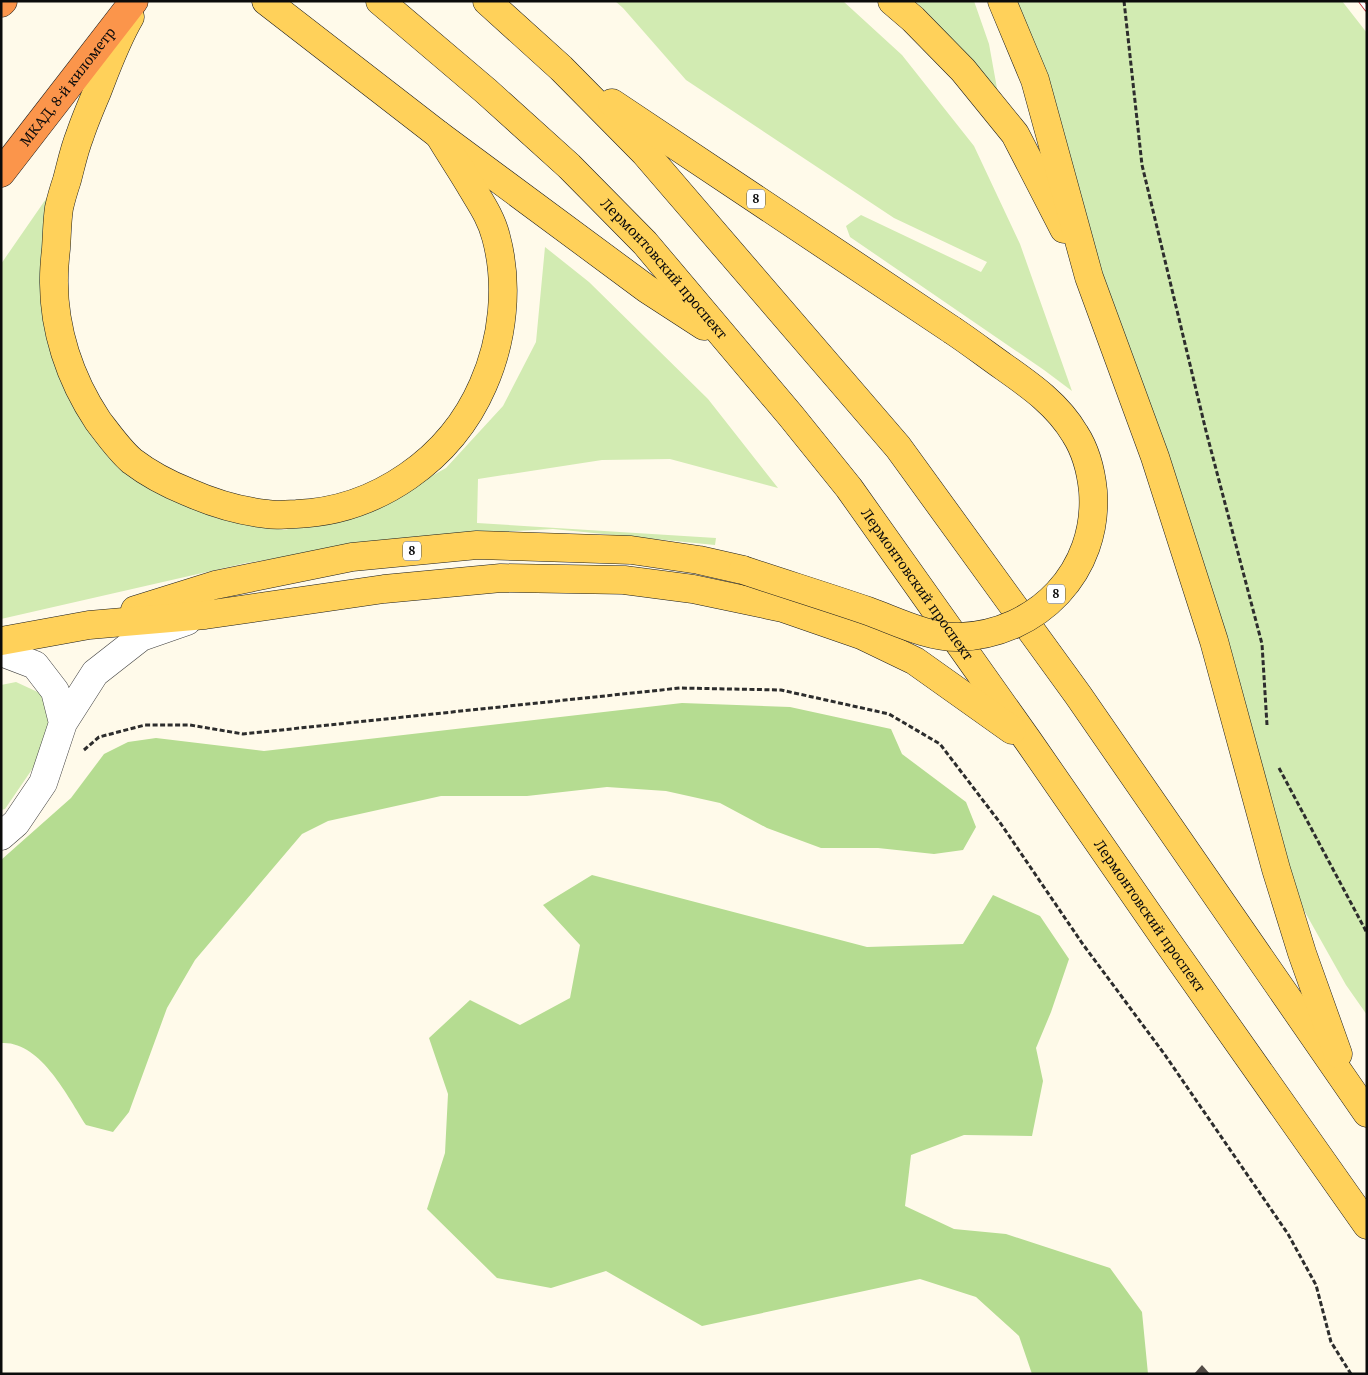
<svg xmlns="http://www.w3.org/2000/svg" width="1368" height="1375" viewBox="0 0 1368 1375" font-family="'Noto Serif',serif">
<rect width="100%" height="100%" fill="#fffaea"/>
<path fill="#d2ebb2" d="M615,1H843L902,55L974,146L1020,244L1072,391L1044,370L850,237L846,226L861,215L981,272L987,262L894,218L686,80L623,8Z
M915,1H974L989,44L1000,105C974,69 948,31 915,1Z
M1010,1H1342L1367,33V1015L1346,985L1301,905Z
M48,196L43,309L125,472L216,518L284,530L367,512L446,468L503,406L536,342L545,247L589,282L708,399L778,488L670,459L602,460L478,479L477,523L716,538L715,545L553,529L412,537L246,563L1,619V264Z
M16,682L42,694L54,714L35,765L5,809L1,810V685Z"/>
<path fill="#b5dc91" d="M682,703L790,707L891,729L902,754L966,802L976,827L963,850L934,854L878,848H821L767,828L720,803L666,791L607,787L527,796H441L328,821L302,834L195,960L167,1008L129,1112L113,1132L86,1125C68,1097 40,1040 1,1043V860L71,798L104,754L128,742L156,738L264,751Z
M592,875L867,947L963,944L993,895L1040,916L1069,959L1051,1012L1036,1048L1043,1081L1032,1136L964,1135L911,1155L905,1206L954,1229L1006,1234L1110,1268L1142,1312L1148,1374H1032L1019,1336L976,1297L920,1279L702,1326L606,1271L551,1288L497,1278L427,1209L445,1153L448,1094L429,1038L470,1000L520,1025L570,998L580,945L543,905Z"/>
<path fill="#544c47" d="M1202,1365L1210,1374H1194Z"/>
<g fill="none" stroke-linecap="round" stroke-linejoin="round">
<g stroke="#3e3e3e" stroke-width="29">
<path id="minor" d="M1,652L35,665L55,691L63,723
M1,836L16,823L43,783L63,723L95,673L141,637L187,621"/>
</g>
<g stroke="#1c1c1c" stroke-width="29">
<g id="major">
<path d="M266,1L439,135L647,289L704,326"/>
<path id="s1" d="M380,1L486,91L569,166L645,243L791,416L849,488L1029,742L1164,937L1367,1225"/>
<path d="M487,1L561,68L645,153L898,447L1078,695L1367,1113"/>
<path d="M892,1L913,19L963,70L1015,134L1064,229"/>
<path d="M1002,1L1035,80L1089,277L1155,457L1214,641L1276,869L1302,953L1338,1054"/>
<path d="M130,17C116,41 107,66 97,92C91,106 85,120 80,135C74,150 71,165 67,180C64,189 61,199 59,208C57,221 57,235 56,249C55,258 54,268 54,278C53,329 70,379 98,421C108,434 120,451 132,461C149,474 168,484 188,492C213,503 239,511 267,514C276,516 286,514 296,514C377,511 451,459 483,385C503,340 509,285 496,237C491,217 480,202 470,185C460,168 449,152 439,135"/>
<path d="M612,103L952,330"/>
<path d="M135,610L215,585L352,557L477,545L631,550L699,560L743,570"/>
<path d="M1,641L89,625L205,615L384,589L501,578L624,580L693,589L783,608L861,635L915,661L1012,730"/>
</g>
</g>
<g stroke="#1c1c1c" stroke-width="29">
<g id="highway">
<path d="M1,3L3,1"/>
<path id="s2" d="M1,173L134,1"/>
</g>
</g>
<path stroke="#2d2d2d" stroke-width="3" stroke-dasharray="5 2.5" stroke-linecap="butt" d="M1124,1L1142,165L1206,431L1262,644L1267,725
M84,750L99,737L145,725H190L243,734L680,688L781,690L889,714L940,744L1001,824L1082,943L1165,1055L1288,1234L1316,1285L1331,1342L1351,1374
M1279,768L1367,933"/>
<use href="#minor" stroke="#fff" stroke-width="28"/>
<use href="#major" stroke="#ffd15a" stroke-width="28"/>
<use href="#highway" stroke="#fb954b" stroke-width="28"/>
<g stroke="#c11e2c" stroke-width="5.5">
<path id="rail" d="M1361,1L1367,9"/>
</g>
<use href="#rail" stroke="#fff" stroke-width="4" stroke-dasharray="11" stroke-linecap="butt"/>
<g stroke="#1c1c1c" stroke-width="29" stroke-linecap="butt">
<path id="major-bridge" d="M743,570C785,584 827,597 868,611C896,621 929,638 959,637C1038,634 1099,571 1093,491C1091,471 1086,451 1075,434C1058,405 1031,386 1004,367C987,355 970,342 952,330"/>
</g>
<use href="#major-bridge" stroke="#ffd15a" stroke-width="28"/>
</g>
<g text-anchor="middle" stroke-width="5" stroke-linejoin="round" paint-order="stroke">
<g fill="#fff" stroke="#545454" stroke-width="1">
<rect x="747" y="189.5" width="18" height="19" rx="4"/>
<rect x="403" y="541.5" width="18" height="19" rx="4"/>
<rect x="1047" y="584.5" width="18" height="19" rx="4"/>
</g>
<g font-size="12" font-weight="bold" fill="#0b0b0b">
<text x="756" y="203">8</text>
<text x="412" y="555">8</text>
<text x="1056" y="598">8</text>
</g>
<g font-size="14" fill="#0b0b0b" stroke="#fff">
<text dy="5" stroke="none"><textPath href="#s2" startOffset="109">МКАД, 8-й километр</textPath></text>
<text dy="5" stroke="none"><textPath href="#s1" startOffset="391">Лермонтовский проспект</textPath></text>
<text dy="5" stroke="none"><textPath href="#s1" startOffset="796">Лермонтовский проспект</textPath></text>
<text dy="5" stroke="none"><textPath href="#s1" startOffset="1201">Лермонтовский проспект</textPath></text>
</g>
</g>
<rect width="1368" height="1375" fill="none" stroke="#0b0b0b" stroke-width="5"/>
</svg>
